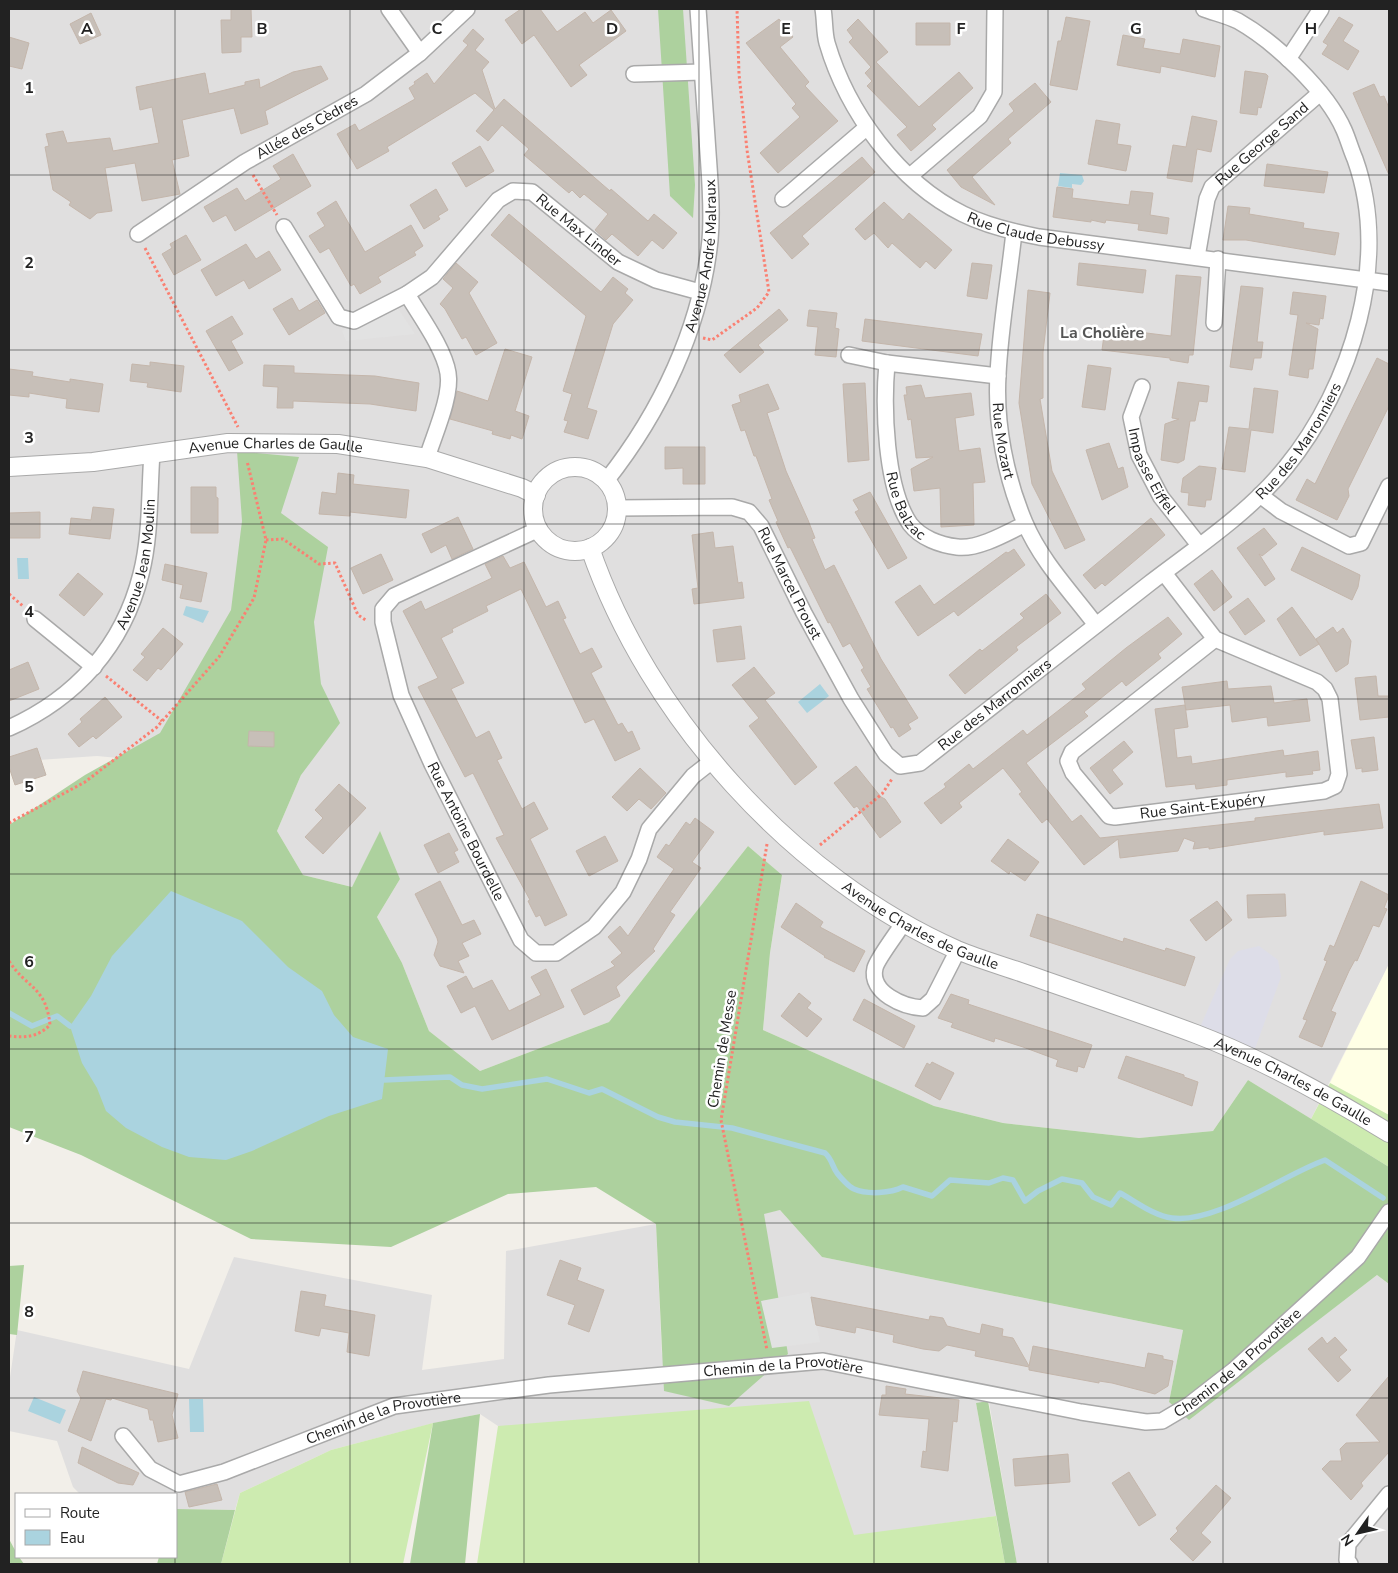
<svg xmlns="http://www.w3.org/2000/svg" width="1398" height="1573" viewBox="0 0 1398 1573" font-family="'Nunito Sans',sans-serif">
<rect width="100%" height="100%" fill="#f2efe9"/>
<path fill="#e0dfdf" d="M9,9H1389V964L1311,1119L1248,1080L1213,1131L1139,1138L1003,1123L934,1106L763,1030L770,953L782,876L748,846L609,1022L480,1071L429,1031L402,963L377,917L400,879L380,832L352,887L303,875L277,831L301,775L97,756L9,762Z
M780,1210L822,1257L1183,1330L1169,1402L1189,1419L1377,1275L1389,1284V1564H1017L989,1402L976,1403L996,1516L854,1536L498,1426L480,1414L434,1423L331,1450L240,1493L235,1510L176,1509V1494H80L73,1487L57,1441L9,1431V1384L17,1330L189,1369L234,1257L432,1295L422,1370L504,1359L506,1251L656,1224L662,1355L764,1213Z"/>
<path fill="#ffffe5" d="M1389,964V1115L1330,1083Z"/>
<path fill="#cdebb0" d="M1330,1083L1389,1115V1167L1311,1119Z
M809,1401L854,1535L996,1516L1005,1564H477L498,1426Z
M433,1423L403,1564H221L240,1493L331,1450Z"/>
<path fill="#add19e" d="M658,9H683L695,185L693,218L670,196Z
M237,451L299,457L281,513L328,547L314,622L321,684L340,723L301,775L277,831L303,875L352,887L380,831L400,879L377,917L402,963L429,1031L480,1071L609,1022L748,846L782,875L770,953L763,1030L934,1106L1003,1123L1139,1138L1213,1131L1248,1080L1389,1167V1284L1377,1275L1189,1420L1169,1402L1183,1330L822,1257L780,1210L764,1214L788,1354L729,1406L664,1391L656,1224L596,1187L508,1194L391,1247L251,1239L81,1155L9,1127V825L85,775L160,733L231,610L242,521Z
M24,1265L17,1335L9,1334V1266Z
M988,1401L1017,1564H1005L976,1403Z
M480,1414L465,1564H410L433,1423Z
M176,1509L235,1510L221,1564H157L159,1557H176Z
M9,1539L16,1552V1557H19L24,1564H9Z"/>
<path fill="#e2e2e2" d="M397,307L415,334L346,341L342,331Z
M809,1292L820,1342L772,1348L761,1301Z"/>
<path fill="#dddde8" d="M1259,946L1278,960L1281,977L1252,1057L1197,1034L1230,959L1238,951Z"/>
<path fill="#aad3df" d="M1060,173L1082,175L1084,181L1081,185L1072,184V188L1058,186Z
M17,558H28L29,579H18Z
M186,606L209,611L203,623L183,615Z
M820,684L829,696L807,713L798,702Z
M171,891L242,921L288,967L322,991L334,1015L353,1037L388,1049L382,1099L329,1116L252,1151L226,1160L189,1157L162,1147L126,1128L106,1111L97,1088L82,1063L70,1026L91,996L112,956Z
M34,1397L66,1410L60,1424L28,1411Z
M189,1399H203L204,1432H190Z"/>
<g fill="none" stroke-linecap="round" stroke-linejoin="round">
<path stroke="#aad3df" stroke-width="5.5" d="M9,1013L32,1026L57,1016L70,1026
M384,1080L450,1077L462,1085L482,1089L547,1079L589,1093L602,1089L658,1117L675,1122L732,1128L825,1153C832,1159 832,1166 837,1173C840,1177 849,1187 854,1189C868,1195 891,1193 903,1187L932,1196L950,1180L989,1183L1003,1178L1013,1180L1025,1201L1038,1191L1062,1179L1082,1183L1093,1197L1111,1205L1120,1193C1135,1201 1154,1216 1172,1218C1216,1224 1283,1175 1325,1160L1383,1198"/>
</g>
<path fill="#c7bfb8" stroke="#c4b6ab" d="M231,9H251L252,37H241V52L222,53L221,20H231Z
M521,9H540L557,32L585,12L593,23L611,10L626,31L579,65L587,75L571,87L534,35L522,44L505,20Z
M91,13L101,35L80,44L70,24Z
M1066,17L1090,21L1077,90L1050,85L1058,41H1061Z
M1339,17L1353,25L1343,41L1359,51L1348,70L1322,54L1328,45L1323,42Z
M779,19L793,37L780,47L809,82L805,86L838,121L778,173L760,153L800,117L792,108L796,104L746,43Z
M858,19L888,52L876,62L919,107L959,72L973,88L932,125L936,129L911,151L897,135L907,127L867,86L872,81L865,73L871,67L849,42L853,38L847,30Z
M916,23H950V45H916Z
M473,29L484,39L475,50L489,62L482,70L495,109L504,99L610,191L611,189L648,221L654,214L677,233L663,249L652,240L638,256L612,234L606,240L595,230L608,214L584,194L580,198L572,190L569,193L563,188L524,155L529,149L502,125L488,141L476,131L494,110L475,93L387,147L389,151L357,169L337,134L355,124L359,131L415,99L409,88L415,84L414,82L427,73L434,84L468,45L463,41Z
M1123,35L1145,39L1143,48L1180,54L1183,39L1220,46L1215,77L1161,66L1160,73L1117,65Z
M9,37L29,43L22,69L9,66Z
M321,66L328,79L265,111L268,124L241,134L234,108L182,120L189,156L172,160L180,194L142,201L135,163L105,168L112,211L97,213L90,219L69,205L71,202L53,190L45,147L49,146L46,134L63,131L67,143L110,138L113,151L159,143L152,107L140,110L136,87L205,73L209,94L245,85V82L259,79L260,88L293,72Z
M1245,71L1266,74L1268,76L1261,108L1258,107L1257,115L1240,113Z
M1035,83L1051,102L1008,139L1011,143L972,177L995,205L961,187L947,170L1014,111L1009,104Z
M1374,84L1380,97L1384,96L1389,108V175L1353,93Z
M1192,116L1217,121L1211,152L1197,149L1192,182L1167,178L1173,145L1186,147Z
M1096,120L1120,124L1117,144L1131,146L1126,171L1088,164Z
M480,146L494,171L466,187L452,163Z
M293,154L311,186L235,231L226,215L213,222L204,207L237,188L245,201L281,179L273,166Z
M862,157L875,172L802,236L809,244L792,259L770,233Z
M1267,164L1328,172L1324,193L1264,186Z
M1057,187L1073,189L1072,198L1129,205L1131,191L1153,193L1150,215L1169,218L1167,234L1138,230L1139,224L1106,220L1105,223L1091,220V222L1053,217Z
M436,189L448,210L438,216L440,219L424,229L410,205Z
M336,201L365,252L411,225L423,246L414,252L416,255L378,277L381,282L360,294L354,284L351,286L329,248L320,253L309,236L325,226L317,213Z
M884,202L903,220L909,213L952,250L935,269L926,261L920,268L892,243L888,248L874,233L865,240L855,229Z
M1228,206L1250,208L1249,214L1304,223L1303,228L1339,233L1335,255L1246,240H1223Z
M509,214L601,292L613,277L628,289L625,293L633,300L613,324L587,408L597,411L588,439L564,432L568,421L564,420L572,394L563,391L586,316L491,235Z
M186,235L201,260L174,275L162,254L172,248L170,244Z
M246,244L256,259L269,251L281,270L249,289L244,280L216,296L201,270Z
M456,263L478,282L469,293L497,343L476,355L466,337L462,339L445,309L440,304L453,288L443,279Z
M972,263L992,265L987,299L967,296Z
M1079,263L1146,270L1143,293L1077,285Z
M1176,275L1201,277L1193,355H1189L1188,363L1170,360V358L1102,350L1105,328L1171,336Z
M1241,286L1263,288L1257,342H1263L1261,358H1254L1252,370L1230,367Z
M1028,290L1050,293L1043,352V398L1040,399L1052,471L1085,540L1065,549L1032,484L1019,403Z
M1293,292L1326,296L1323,319L1320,318L1319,325L1306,323L1318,329L1313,369H1309L1308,378L1289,375L1298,315L1290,314Z
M292,298L299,311L317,300L325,313L289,335L273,309Z
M779,309L788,320L758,345L764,352L740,373L724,355Z
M809,310L837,313L835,328L839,329L836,357L815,355L818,327L807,326Z
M232,316L243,334L231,341L243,363L229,371L206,331Z
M865,319L982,334L978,356L862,341Z
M505,349L532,357L515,411L529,416L522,439L511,435L510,439L492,434L493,431L450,419L457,391L488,401Z
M1377,358L1389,364V406L1348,489L1349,496L1337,520L1296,500L1307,479L1315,484Z
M150,362L184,366L181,392L147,387L148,383L130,381L132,364L150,366Z
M264,365L294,366V373L375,376L419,383L416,411L370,404L293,401V408H277L278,387L263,386Z
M1088,365L1111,368L1105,410L1082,407Z
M9,369L33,372L32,376L70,382V379L103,384L99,412L66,408L67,399L29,393V397L9,395Z
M1178,382L1209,386L1207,402L1199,401L1195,421H1190L1184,460L1178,463L1161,460L1165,424L1179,419L1172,418Z
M865,383L869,460L848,462L843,384Z
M768,384L779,409L767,413L786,471L808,520L815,538L812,539L825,570L834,565L881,659L918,718L908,724L911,729L899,737L893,727L891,728L867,689L871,687L861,670L864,668L850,643L843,647L830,622L828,623L790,547L788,548L776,522L778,521L769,500L772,499L756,456H754L745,430L741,431L732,405L741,402L739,395Z
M921,385L925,398L971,393L974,415L955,418L959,451L980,448L985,482L973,483L974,525L941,527L940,488L914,491L911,469L933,457L916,458L911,419L908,420L904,395H907L906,387Z
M1254,388L1278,391L1273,433L1251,430L1245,472L1222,469L1229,427L1249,429Z
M1109,443L1118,469L1123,467L1128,487L1102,500L1086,450Z
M665,447H705V484H683V468L665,469Z
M1199,466L1216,468L1211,500H1206L1205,507L1188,505L1189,493L1181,492L1183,478Z
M338,473L354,475L353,484L409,490L406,518L350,512V516L319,514L322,492L336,494Z
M191,487H216V497L218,498V533H191Z
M870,492L907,558L888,569L855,512L859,510L853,500Z
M93,507L114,509L110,539L69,534L71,518L91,520Z
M40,512V538H9V513Z
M458,517L473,549L452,559L446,545L431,553L422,534Z
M1151,518L1165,535L1105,586L1102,583L1095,589L1083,575Z
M1264,528L1277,544L1262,556L1259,554L1275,579L1265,586L1237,548Z
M713,532L715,548L733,546L738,583L742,582L744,598L694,604L692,589L698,588L692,535Z
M1302,547L1360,575L1358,587L1352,600L1291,570Z
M1014,549L1025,565L958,616L954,611L918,636L895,602L920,585L934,605L1006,552L1008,553Z
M381,554L393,580L363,594L351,568Z
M503,556L510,568L524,562L546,607L558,601L566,618L563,619L580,654L592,648L602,667L591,673L618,725L622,723L628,733L632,731L640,749L615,761L594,719L585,723L521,589L486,606L488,611L452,629L453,632L441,638L464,683L451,689L476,738L489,731L502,758L497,760L522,809L534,802L548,829L530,839L567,915L545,926L540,915L536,917L528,901L530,900L496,838L504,835L473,773L465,777L418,687L438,678L403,611L421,601L425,610L492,578L485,564Z
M165,564L207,573L201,602L180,598L183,585L162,580Z
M1212,570L1232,597L1214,611L1194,584Z
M78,573L103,594L84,616L59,595Z
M1046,594L1061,613L1016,647L1018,650L965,694L949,675L980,649L982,651L1024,618L1020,614Z
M1248,598L1265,621L1245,635L1229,612Z
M1292,607L1319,644L1300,656L1277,619Z
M1168,617L1182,634L1158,654L1161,658L1126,686L1122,681L1084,712L1088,716L1026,763L1072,822L1081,815L1100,838L1255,821V818L1379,804L1383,828L1324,835V831L1209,849V847L1193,849L1195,842L1184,838L1178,851L1120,858L1118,839L1084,865L1047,819L1042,823L1019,794L1022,792L1003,768L959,803L962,807L941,824L924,803L946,787L944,784L969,764L973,769L1023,730L1027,735L1086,689L1082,684L1126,648Z
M741,626L745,659L717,662L713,630Z
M1333,627L1337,633L1343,628L1351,641L1348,664L1336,672L1316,639Z
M163,628L183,644L161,670L158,668L147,681L133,670L145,657L141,654Z
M28,662L39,689L9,701V670Z
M754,667L775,693L765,700L817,767L795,785L749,726L759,718L732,685Z
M1376,676L1378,696H1389V717L1360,720L1355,678Z
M1227,681L1228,689L1271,686L1274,703L1307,699L1310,721L1268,726L1267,717L1232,722L1230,705L1186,710L1182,687Z
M105,697L122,717L96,739L93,736L79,747L68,734L82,722L80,719Z
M1185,705L1188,727L1174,729L1177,758L1191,756L1192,764L1283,750L1284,756L1318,751L1320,770L1312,771L1313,774L1286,777V772L1227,780V785L1196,789L1195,784L1166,787L1155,709Z
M249,731L274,732V747L248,746Z
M1374,737L1378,770L1362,772V768L1356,769L1351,740Z
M1124,741L1133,752L1112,770L1123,784L1110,794L1090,768Z
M37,748L46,775L15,785L9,767V757Z
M856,766L881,797L885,799L901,822L880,838L857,806L854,808L834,783Z
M640,768L666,793L651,809L639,799L627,811L612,797Z
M339,784L366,808L323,854L305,837L323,818L315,810Z
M695,818L714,832L692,862L701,868L670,912L675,915L653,949L655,951L616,987L620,996L584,1015L571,990L615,966L611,962L622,953L608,937L620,926L628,936L674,869L657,857L666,844L669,846L686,822L690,825Z
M449,833L458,850L454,852L459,862L438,873L424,845Z
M605,836L618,861L589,876L576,851Z
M1008,839L1039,862L1025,881L1010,871L1009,874L991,861Z
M440,881L462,925L474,920L481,934L462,943L469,956L458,961L464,973L440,966L434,955L438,942L437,938L415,894Z
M1361,881L1389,895L1384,908L1387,909L1379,927L1373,925L1357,961L1355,960L1349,971L1331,1011L1336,1013L1322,1047L1299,1037L1307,1020L1303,1019L1327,961L1324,960L1330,945L1334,947Z
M1285,894L1286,916L1248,918L1247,895Z
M1217,901L1232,920L1206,941L1190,920Z
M796,903L823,922L820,927L865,951L854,972L824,957L825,956L781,927Z
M1037,914L1123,942L1124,938L1165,951L1166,948L1195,957L1185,986L1030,936Z
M546,969L564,1007L492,1040L475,1006L461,1013L447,986L466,976L473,989L492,980L509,1011L541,995L531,977Z
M799,993L811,1003L807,1008L822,1019L807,1037L781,1016Z
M951,994L969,1000L968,1004L1092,1045L1084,1068L1078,1066L1077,1072L1056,1066L1058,1060L1023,1047L995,1038L994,1042L951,1027L953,1023L938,1018Z
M864,999L915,1026L904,1048L853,1020Z
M1126,1056L1184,1075V1077L1198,1082L1192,1106L1118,1078Z
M932,1062L954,1073L940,1100L915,1086L927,1063L930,1065Z
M560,1260L581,1268L577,1280L604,1290L589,1332L568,1324L575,1305L547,1295Z
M301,1291L326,1295L324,1306L375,1315L369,1356L347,1352L349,1333L321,1328L319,1336L295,1331Z
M811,1297L929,1320L930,1316L943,1318L947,1326L980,1334L982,1324L1003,1329L1002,1336L1013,1338L1029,1366L1033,1346L1145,1368L1148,1353L1163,1356V1359L1173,1361L1168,1386L1155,1394L1112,1383L1099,1381V1383L1029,1370V1367L975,1356L976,1351L947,1345L939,1351L923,1349L893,1342L894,1335L856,1327L855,1333L816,1325Z
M1322,1337L1327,1344L1335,1337L1347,1350L1339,1357L1351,1370L1338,1382L1308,1349Z
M83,1371L178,1394L172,1415L178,1438L158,1442L153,1420H150L148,1409L112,1398L111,1400L106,1399L91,1441L68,1431L81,1398L77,1391Z
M1389,1376V1452L1361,1483L1363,1486L1351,1500L1322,1469L1330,1461H1342L1340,1449L1346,1443L1380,1442L1356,1415Z
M886,1386L906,1389L905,1394L959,1400L957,1422L953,1421L948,1471L921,1467L923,1451L926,1452L929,1419L879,1415L882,1395H886Z
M82,1447L139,1473L133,1485L118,1483L78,1463Z
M1068,1454L1070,1482L1015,1486L1013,1459Z
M1129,1472L1156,1515L1139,1526L1112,1483Z
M217,1484L222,1500L189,1507L185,1492Z
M1216,1485L1231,1498L1201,1533L1211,1542L1193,1561L1170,1539L1178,1531L1176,1528Z"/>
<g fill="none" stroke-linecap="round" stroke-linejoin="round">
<g stroke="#a9a9a9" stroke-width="18">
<g id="minor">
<path d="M389,9L420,53"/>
<path id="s1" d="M823,9C825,20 824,32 827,43C847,111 898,182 963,214C987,226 1013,232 1039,237L1389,283"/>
<path d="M1288,59L1321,9"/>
<path d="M634,74L702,72"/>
<path d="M910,176L980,116L994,92L995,9"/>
<path d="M783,199L866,128"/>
<path id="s2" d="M284,227L339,317L354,321L407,294L432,277L498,200L513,191L532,192L618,262L656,280L700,292"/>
<path id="s3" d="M1014,232C1009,280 1000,328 998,375C995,424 1006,478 1025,523C1041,561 1072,593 1096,625"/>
<path id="s4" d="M138,234L245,162L366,94L420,53L467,9"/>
<path id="s5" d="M1197,257L1207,199L1212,187L1320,93"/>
<path d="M407,294C420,316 444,348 448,373C452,396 434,435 427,458"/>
<path d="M1214,323L1218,259"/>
<path d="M849,355L887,363"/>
<path id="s6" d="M998,376L887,363C883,407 885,487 910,524C921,538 940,545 957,547C977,550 1007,533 1025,524"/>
<path id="s7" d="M1142,387L1131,417L1139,455L1161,497L1199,545"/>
<path id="s8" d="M606,481C660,413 701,328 710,240C713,206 709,171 707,138C704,95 701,52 698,9"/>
<path d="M1260,495L1281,511L1349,546L1361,543L1389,486"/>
<path id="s9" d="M617,508L732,507L749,512L761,526L804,613L851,699L886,754L900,766L920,763C996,703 1073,643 1150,583C1197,547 1249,513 1286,467C1352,386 1391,260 1355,159C1351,150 1348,139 1344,130C1327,91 1275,42 1238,21C1228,16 1215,13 1204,9"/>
<path id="s10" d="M539,529L394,596L383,609V622L401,695L432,764L521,940L536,953H556L594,927L623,892L639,859L649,829L693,776L712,761"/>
<path id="s11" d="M1164,573L1215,639L1072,752L1068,761L1073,773L1109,816L1115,817L1324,791L1335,786L1339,774L1330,699L1325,689L1317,682L1215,639"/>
<path d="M35,619L94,667"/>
<path id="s12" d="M9,728C76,698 123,646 141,574C151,535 149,493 152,453"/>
<path d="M904,922C898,932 877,959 875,968C869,993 904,1007 923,1008L933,999L958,950"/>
<path id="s13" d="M123,1436L150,1469L179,1484L224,1472L394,1406L549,1385L823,1361L1081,1412L1146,1422L1162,1421L1189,1405L1234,1370L1358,1257L1389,1212"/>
<path d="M1350,1564L1347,1560L1348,1544L1389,1494"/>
</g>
</g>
<g stroke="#a9a9a9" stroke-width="20">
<g id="tertiary">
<path id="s14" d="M9,467L93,462L228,443L338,444L427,458L522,488L536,495"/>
<circle cx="575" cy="509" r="42"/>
<path id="s15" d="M590,548C648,717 793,878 957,950C979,959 1003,966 1026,974C1083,994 1140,1013 1196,1034C1264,1060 1327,1095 1389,1133"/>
</g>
</g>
<path stroke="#fa8072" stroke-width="3" stroke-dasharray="2.5 2.5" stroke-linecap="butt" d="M253,175L277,215
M145,248L238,427
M703,338L712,340L757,308L769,292L747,150L739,74L737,9
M266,540L283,539L319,564L335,563L358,615L367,621
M9,594L24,607
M106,676L162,721
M9,823L85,782L157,727L219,657L254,598L266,540L247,461
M767,844L721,1120L767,1350
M820,845L882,794L892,779
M9,961C27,989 46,986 50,1025C38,1037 25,1038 9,1036"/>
<use href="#minor" stroke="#fff" stroke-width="15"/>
<use href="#tertiary" stroke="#fff" stroke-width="18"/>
</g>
<path fill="none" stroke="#222" stroke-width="1" stroke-opacity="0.55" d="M175,9V1494M350,9V1564M524,9V1564M699,9V1564M874,9V1564M1048,9V1564M1223,9V1564M9,175H1389M9,350H1389M9,524H1389M9,699H1389M9,874H1389M9,1049H1389M9,1223H1389M9,1398H1389M175,1557V1564"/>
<g text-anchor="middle" stroke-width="5" stroke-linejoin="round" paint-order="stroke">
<g font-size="15" fill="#222" stroke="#fff">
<text dy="5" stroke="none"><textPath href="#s4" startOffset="200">Allée des Cèdres</textPath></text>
<text dy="5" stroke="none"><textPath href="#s5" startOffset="138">Rue George Sand</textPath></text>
<text dy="5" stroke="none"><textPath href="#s2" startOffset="409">Rue Max Linder</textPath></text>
<text dy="5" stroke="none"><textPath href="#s1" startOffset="334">Rue Claude Debussy</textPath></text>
<text dy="5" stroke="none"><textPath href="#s8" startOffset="249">Avenue André Malraux</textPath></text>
<text dy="5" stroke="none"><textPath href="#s9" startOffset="950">Rue des Marronniers</textPath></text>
<text dy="5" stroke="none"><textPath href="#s3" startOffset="210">Rue Mozart</textPath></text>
<text dy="5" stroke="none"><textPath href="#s14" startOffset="268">Avenue Charles de Gaulle</textPath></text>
<text dy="5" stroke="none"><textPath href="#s7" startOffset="90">Impasse Eiffel</textPath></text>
<text dy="5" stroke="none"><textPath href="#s6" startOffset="258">Rue Balzac</textPath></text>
<text dy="5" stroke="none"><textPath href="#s12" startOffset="219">Avenue Jean Moulin</textPath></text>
<text dy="5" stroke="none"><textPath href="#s9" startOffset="215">Rue Marcel Proust</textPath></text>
<text dy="5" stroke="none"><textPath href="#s9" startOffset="545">Rue des Marronniers</textPath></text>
<text dy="5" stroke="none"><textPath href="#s11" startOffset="439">Rue Saint-Exupéry</textPath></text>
<text dy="5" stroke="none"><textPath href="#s10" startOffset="416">Rue Antoine Bourdelle</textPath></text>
<text dy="5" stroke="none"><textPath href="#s15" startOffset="515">Avenue Charles de Gaulle</textPath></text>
<text transform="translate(722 1049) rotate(-81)" y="5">Chemin de Messe</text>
<text dy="5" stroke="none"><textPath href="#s15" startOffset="920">Avenue Charles de Gaulle</textPath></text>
<text dy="5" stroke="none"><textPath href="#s13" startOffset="1176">Chemin de la Provotière</textPath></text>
<text dy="5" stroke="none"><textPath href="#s13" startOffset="696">Chemin de la Provotière</textPath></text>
<text dy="5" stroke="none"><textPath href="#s13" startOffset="291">Chemin de la Provotière</textPath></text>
</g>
<g font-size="16" font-weight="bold" fill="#555" stroke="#fff">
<text x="1102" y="338">La Cholière</text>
</g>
</g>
<g font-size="16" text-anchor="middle" font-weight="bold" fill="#222" stroke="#fff" stroke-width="5" stroke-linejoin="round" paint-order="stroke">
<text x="87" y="34">A</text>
<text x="262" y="34">B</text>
<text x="437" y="34">C</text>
<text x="612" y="34">D</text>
<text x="786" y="34">E</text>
<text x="961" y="34">F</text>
<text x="1136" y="34">G</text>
<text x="1311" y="34">H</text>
<text x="29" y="93">1</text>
<text x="29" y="268">2</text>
<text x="29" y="443">3</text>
<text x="29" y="617">4</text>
<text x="29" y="792">5</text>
<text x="29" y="967">6</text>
<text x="29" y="1142">7</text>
<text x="29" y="1317">8</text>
</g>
<rect width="1398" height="1573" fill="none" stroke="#222222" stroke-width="20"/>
<rect x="15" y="1493" width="162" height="65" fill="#ffffff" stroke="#a7a7a7"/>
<rect x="25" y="1509" width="25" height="8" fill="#ffffff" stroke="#a7a7a7"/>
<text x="60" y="1518" font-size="15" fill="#222222">Route</text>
<rect x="25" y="1530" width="25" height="15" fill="#aad3df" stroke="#a7a7a7"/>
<text x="60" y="1543" font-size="15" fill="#222222">Eau</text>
<g transform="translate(1358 1533) rotate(236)" stroke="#ffffff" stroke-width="4" paint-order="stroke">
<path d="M0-4L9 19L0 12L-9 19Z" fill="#222222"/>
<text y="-8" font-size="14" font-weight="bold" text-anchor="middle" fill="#222222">N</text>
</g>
</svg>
